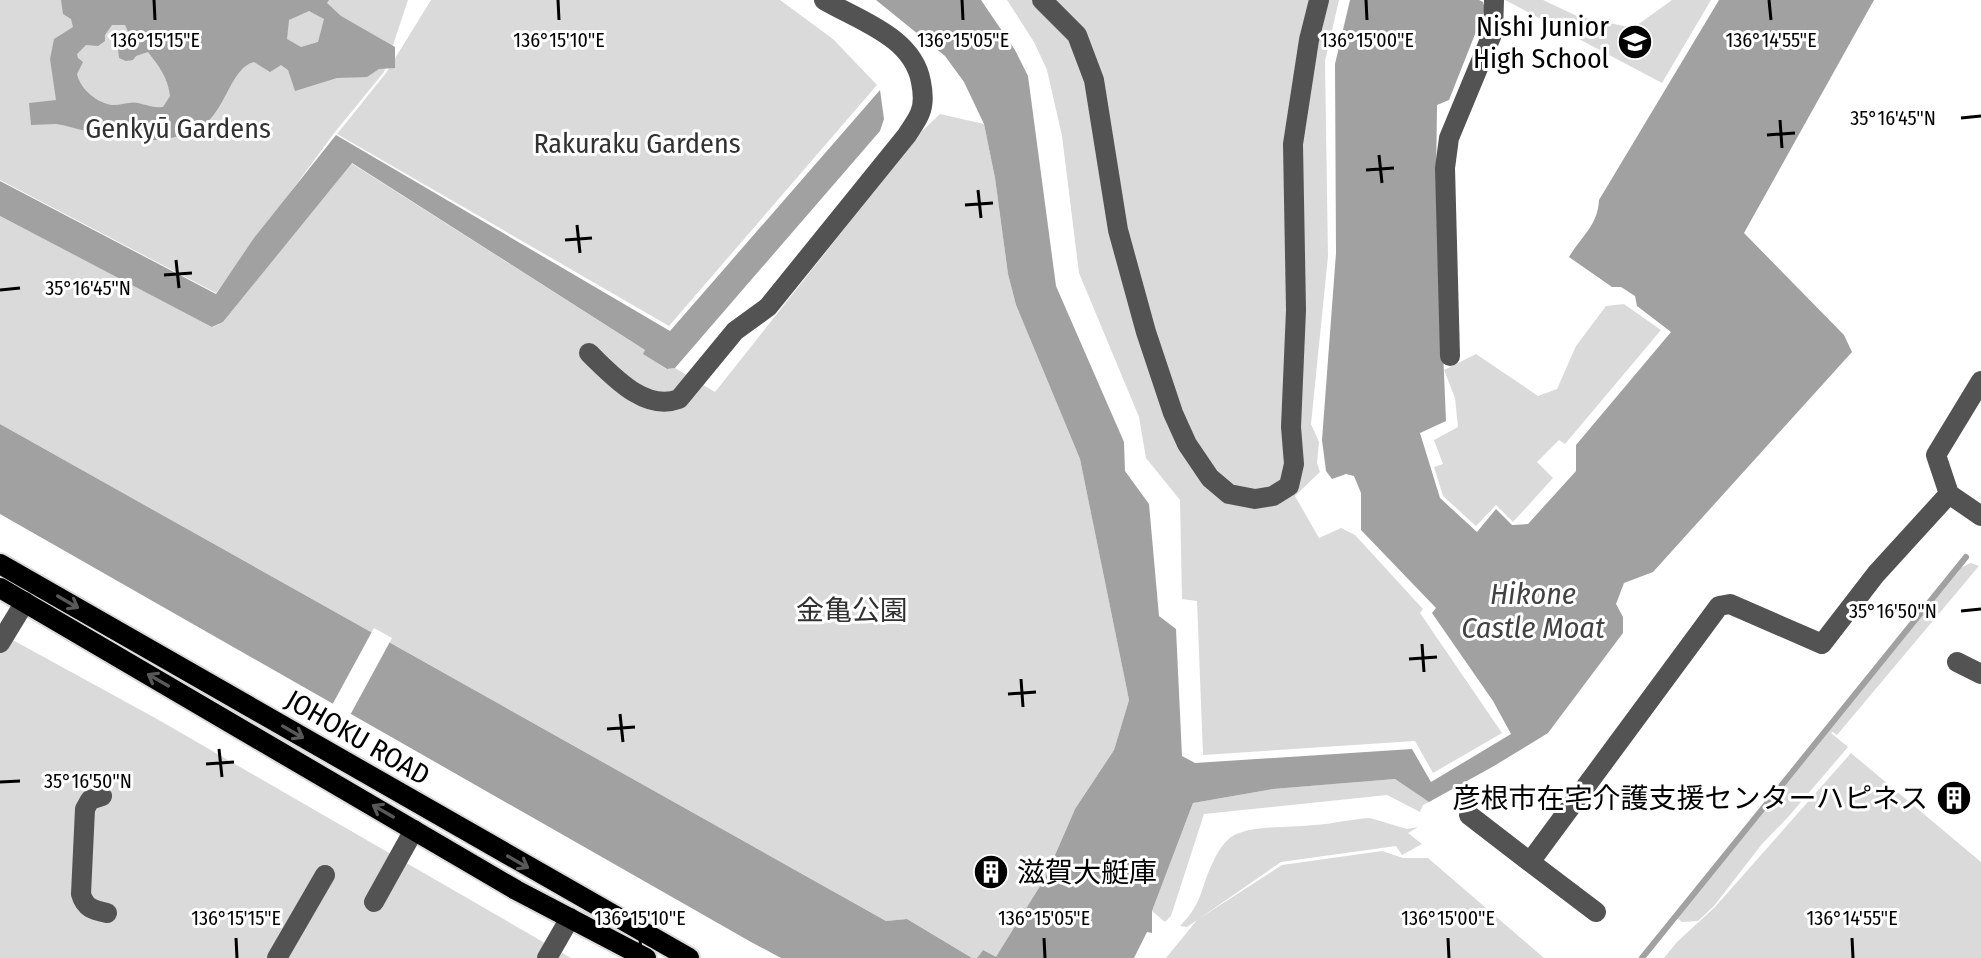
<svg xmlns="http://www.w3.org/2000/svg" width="1981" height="958" viewBox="0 0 1981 958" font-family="'Fira Sans Condensed','Noto Sans JP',sans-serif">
<rect width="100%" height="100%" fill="#fff"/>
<path fill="#dadada" d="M0,0H408L384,72L335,132L216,293L0,180Z
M431,0H780L833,39L877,85L669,326L337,134L386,73Z
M1007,0H1339L1325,61L1328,256L1311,424L1319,442L1317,463L1320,472L1295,496L1319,538L1341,528L1355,535L1423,609L1420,613L1502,733L1433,773L1415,741L1203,755L1197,601L1182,599L1180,500L1146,458L1139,417L1079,273L1062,136L1047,70L1034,42Z
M1505,0H1543L1577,16L1633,28L1672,0H1711L1662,83Z
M940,114L984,124L995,178L1008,274L1016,305L1080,459L1129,700L1114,750L1075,809L1045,878L996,958L983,950L977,958H972L907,919L886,921L0,424V216L213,327L223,322L351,163L645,350L644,354L666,369L675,368L715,392L921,132Z
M1624,304L1661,330L1565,444L1559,440L1537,462L1553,478L1513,522L1496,505L1476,526L1443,496L1434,467L1443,464L1434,440L1458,427L1455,398L1444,370L1476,354L1538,396L1557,389L1576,346L1606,306Z
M1971,563L1979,566L1837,735L1833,732L1831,733L1848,747L1789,816L1762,844L1714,906L1698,921L1682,922L1677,918L1962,567Z
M0,633L157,719L571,958H0Z
M1851,753L1981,862V958H1664L1677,942L1715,907Z
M1395,779L1429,802L1423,805L1420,812L1387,795L1204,814L1171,916L1165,922L1152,911L1193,803L1273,789Z
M1370,818L1407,829L1418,827L1408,833L1422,844L1402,855L1396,846L1281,862L1187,927L1180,926C1204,902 1200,887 1214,860C1219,849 1227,837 1239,833C1263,825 1289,828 1314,825C1333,824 1350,819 1370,818Z
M1382,851L1403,858H1428L1544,958H1166L1197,920L1282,865Z"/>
<path fill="#a1a1a1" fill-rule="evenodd" d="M61,0H329L327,3L341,16L395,47V68L379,69L367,77L337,78L295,91L288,70L281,65L270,72L254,62C232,67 226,107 206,123C171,149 125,140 86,131C76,129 66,125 56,124C47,124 39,125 31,125L29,103L56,100L50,59L54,39L73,27L71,19L63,14ZM309,11L324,19L318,42L301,47L287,39L289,20ZM112,25H125L131,38V44L122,45L118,49L119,58L126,61L133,60L136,56L148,52C159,66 168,78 170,96L163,107C152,108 148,105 138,103C131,101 122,105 113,105C98,104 80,89 77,74L83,62L78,58L77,54L86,45L98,46L105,41V35Z
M876,0H981L1015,50L1028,76L1056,286L1124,442L1125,471L1149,504L1159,616L1176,629L1182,756L1195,763L1412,749L1431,782L1511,734L1493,701L1432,613L1436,608L1361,530V493L1354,476L1346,474L1332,479L1326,471L1322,440L1336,253L1335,64L1350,0H1479L1483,2L1485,9L1449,100L1437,105L1436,183L1446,421L1420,433L1440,498L1477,532L1496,509L1512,525L1528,524L1576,471V445L1671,332L1637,306L1635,296L1621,287H1612L1569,257C1581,237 1598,225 1599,200L1719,0H1874L1744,233L1844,335L1852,352L1653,572L1624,583L1616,604L1623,617V633L1548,733L1494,766L1429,802L1395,779L1273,789L1193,803L1152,911V933L1147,932L1134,958H977L983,950L996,957L1045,878L1075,809L1114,750L1129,700L1080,459L1016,305L1008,274L995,178L984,124L964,82L945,56Z
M880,90L884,119L880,131L675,368L667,369L643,354L645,350L352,163L223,322L212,327L0,216V181L216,294L254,238L336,135L670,331Z
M0,424L886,921L907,919L972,958H781L751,942L0,514Z"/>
<path fill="#fff" d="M374,628L392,638L349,717L331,707Z"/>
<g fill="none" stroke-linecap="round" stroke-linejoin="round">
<path stroke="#a1a1a1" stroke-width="6" d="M1642,958L1966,557"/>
<g stroke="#dbdbdb" stroke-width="24">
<path id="major" d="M0,564L689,958
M0,588L516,890L646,958"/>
</g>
<path stroke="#535353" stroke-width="20" d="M1042,0L1077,35L1094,80L1118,230L1146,332L1173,413L1187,444L1210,478L1229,494L1255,499L1273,496L1289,486L1294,464L1291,427L1296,310L1293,144L1309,40L1319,0
M589,353C612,375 644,412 679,399L735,331L768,307L907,135C911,128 917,121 920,113C924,104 923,92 921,82C913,37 860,21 824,0
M1450,356L1445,168L1449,138L1493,32L1494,0
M1981,381L1936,455L1949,494L1981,516
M0,643L25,602
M1957,662L1981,674
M102,796L90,800L85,809L81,894C85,908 93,910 107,913
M1469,815L1530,862L1719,606L1730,604L1822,644L1876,574L1949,494
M1530,862L1596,912
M374,902L414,830
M277,958L325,875
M547,958L570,918"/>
<use href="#major" stroke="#000" stroke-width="20"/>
</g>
<defs><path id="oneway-shaft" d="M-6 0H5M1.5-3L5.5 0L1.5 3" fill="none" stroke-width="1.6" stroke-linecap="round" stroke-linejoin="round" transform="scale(2)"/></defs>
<g stroke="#595959">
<use href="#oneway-shaft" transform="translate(68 602) rotate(30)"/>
<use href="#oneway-shaft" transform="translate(158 680) rotate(-150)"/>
<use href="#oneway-shaft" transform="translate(293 732) rotate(30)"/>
<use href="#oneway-shaft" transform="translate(383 811) rotate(-150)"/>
<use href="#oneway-shaft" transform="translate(518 862) rotate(30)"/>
</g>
<path fill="none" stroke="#000" stroke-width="3" d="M154,0L155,20M558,0L559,20M962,0L963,20M1366,0L1367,20M1769,0L1771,20M1961,118L1981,116M1780,120L1782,148M1767,135L1795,133M1379,155L1382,183M1366,170L1394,168M978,190L981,218M965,205L993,203M577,225L580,253M565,240L592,238M176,260L179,288M164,275L192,273M0,290L20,288M1961,611L1981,609M1422,644L1424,672M1409,659L1437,657M1021,679L1023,707M1008,694L1036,692M620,714L623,742M607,729L635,727M219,749L222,777M206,764L234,762M0,782L20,781M236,938L237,958M640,938L641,958M1044,938L1045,958M1448,938L1449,958M1852,938L1853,958"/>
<defs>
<g id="school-disc" transform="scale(1.8)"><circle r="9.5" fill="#000" stroke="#fff"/><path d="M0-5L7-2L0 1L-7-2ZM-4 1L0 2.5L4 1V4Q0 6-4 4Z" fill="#fff"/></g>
<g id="building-disc" transform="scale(1.8)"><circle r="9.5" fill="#000" stroke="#fff"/><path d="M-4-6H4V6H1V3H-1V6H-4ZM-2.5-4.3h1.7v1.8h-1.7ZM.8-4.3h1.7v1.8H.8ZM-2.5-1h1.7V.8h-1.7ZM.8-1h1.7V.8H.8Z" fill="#fff"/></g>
</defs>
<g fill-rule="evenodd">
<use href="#school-disc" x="1635" y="42"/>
<use href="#building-disc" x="1954" y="798"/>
<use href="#building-disc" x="991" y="872"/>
</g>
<g text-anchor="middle" stroke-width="6" stroke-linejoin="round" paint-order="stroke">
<g font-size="28" fill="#000" stroke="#fff" text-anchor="end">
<text x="1609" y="36">Nishi Junior<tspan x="1609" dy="32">High School</tspan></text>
<text x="1928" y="808">彦根市在宅介護支援センターハピネス</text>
<text x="1017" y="882" text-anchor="start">滋賀大艇庫</text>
</g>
<g font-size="28" fill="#313131" stroke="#fff">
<text x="178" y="138">Genkyū Gardens</text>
<text x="637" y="153">Rakuraku Gardens</text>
<text x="852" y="620">金亀公園</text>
</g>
<g font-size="28" fill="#000" stroke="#fff">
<text transform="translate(358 737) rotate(30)" y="10">JOHOKU ROAD</text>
</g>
<g font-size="30" font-style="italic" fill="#424242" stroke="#fff">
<text x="1533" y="604">Hikone<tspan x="1533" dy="34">Castle Moat</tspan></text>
</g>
</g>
<g font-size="20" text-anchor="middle" fill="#000" stroke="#fff" stroke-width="6" stroke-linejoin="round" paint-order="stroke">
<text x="155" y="47">136°15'15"E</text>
<text x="559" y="47">136°15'10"E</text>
<text x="963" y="47">136°15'05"E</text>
<text x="1367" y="47">136°15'00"E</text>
<text x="1771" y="47">136°14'55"E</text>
<text x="1893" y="125">35°16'45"N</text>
<text x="88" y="295">35°16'45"N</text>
<text x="1893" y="618">35°16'50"N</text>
<text x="88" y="788">35°16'50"N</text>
<text x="236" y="925">136°15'15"E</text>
<text x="640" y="925">136°15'10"E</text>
<text x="1044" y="925">136°15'05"E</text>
<text x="1448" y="925">136°15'00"E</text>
<text x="1852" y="925">136°14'55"E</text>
</g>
</svg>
